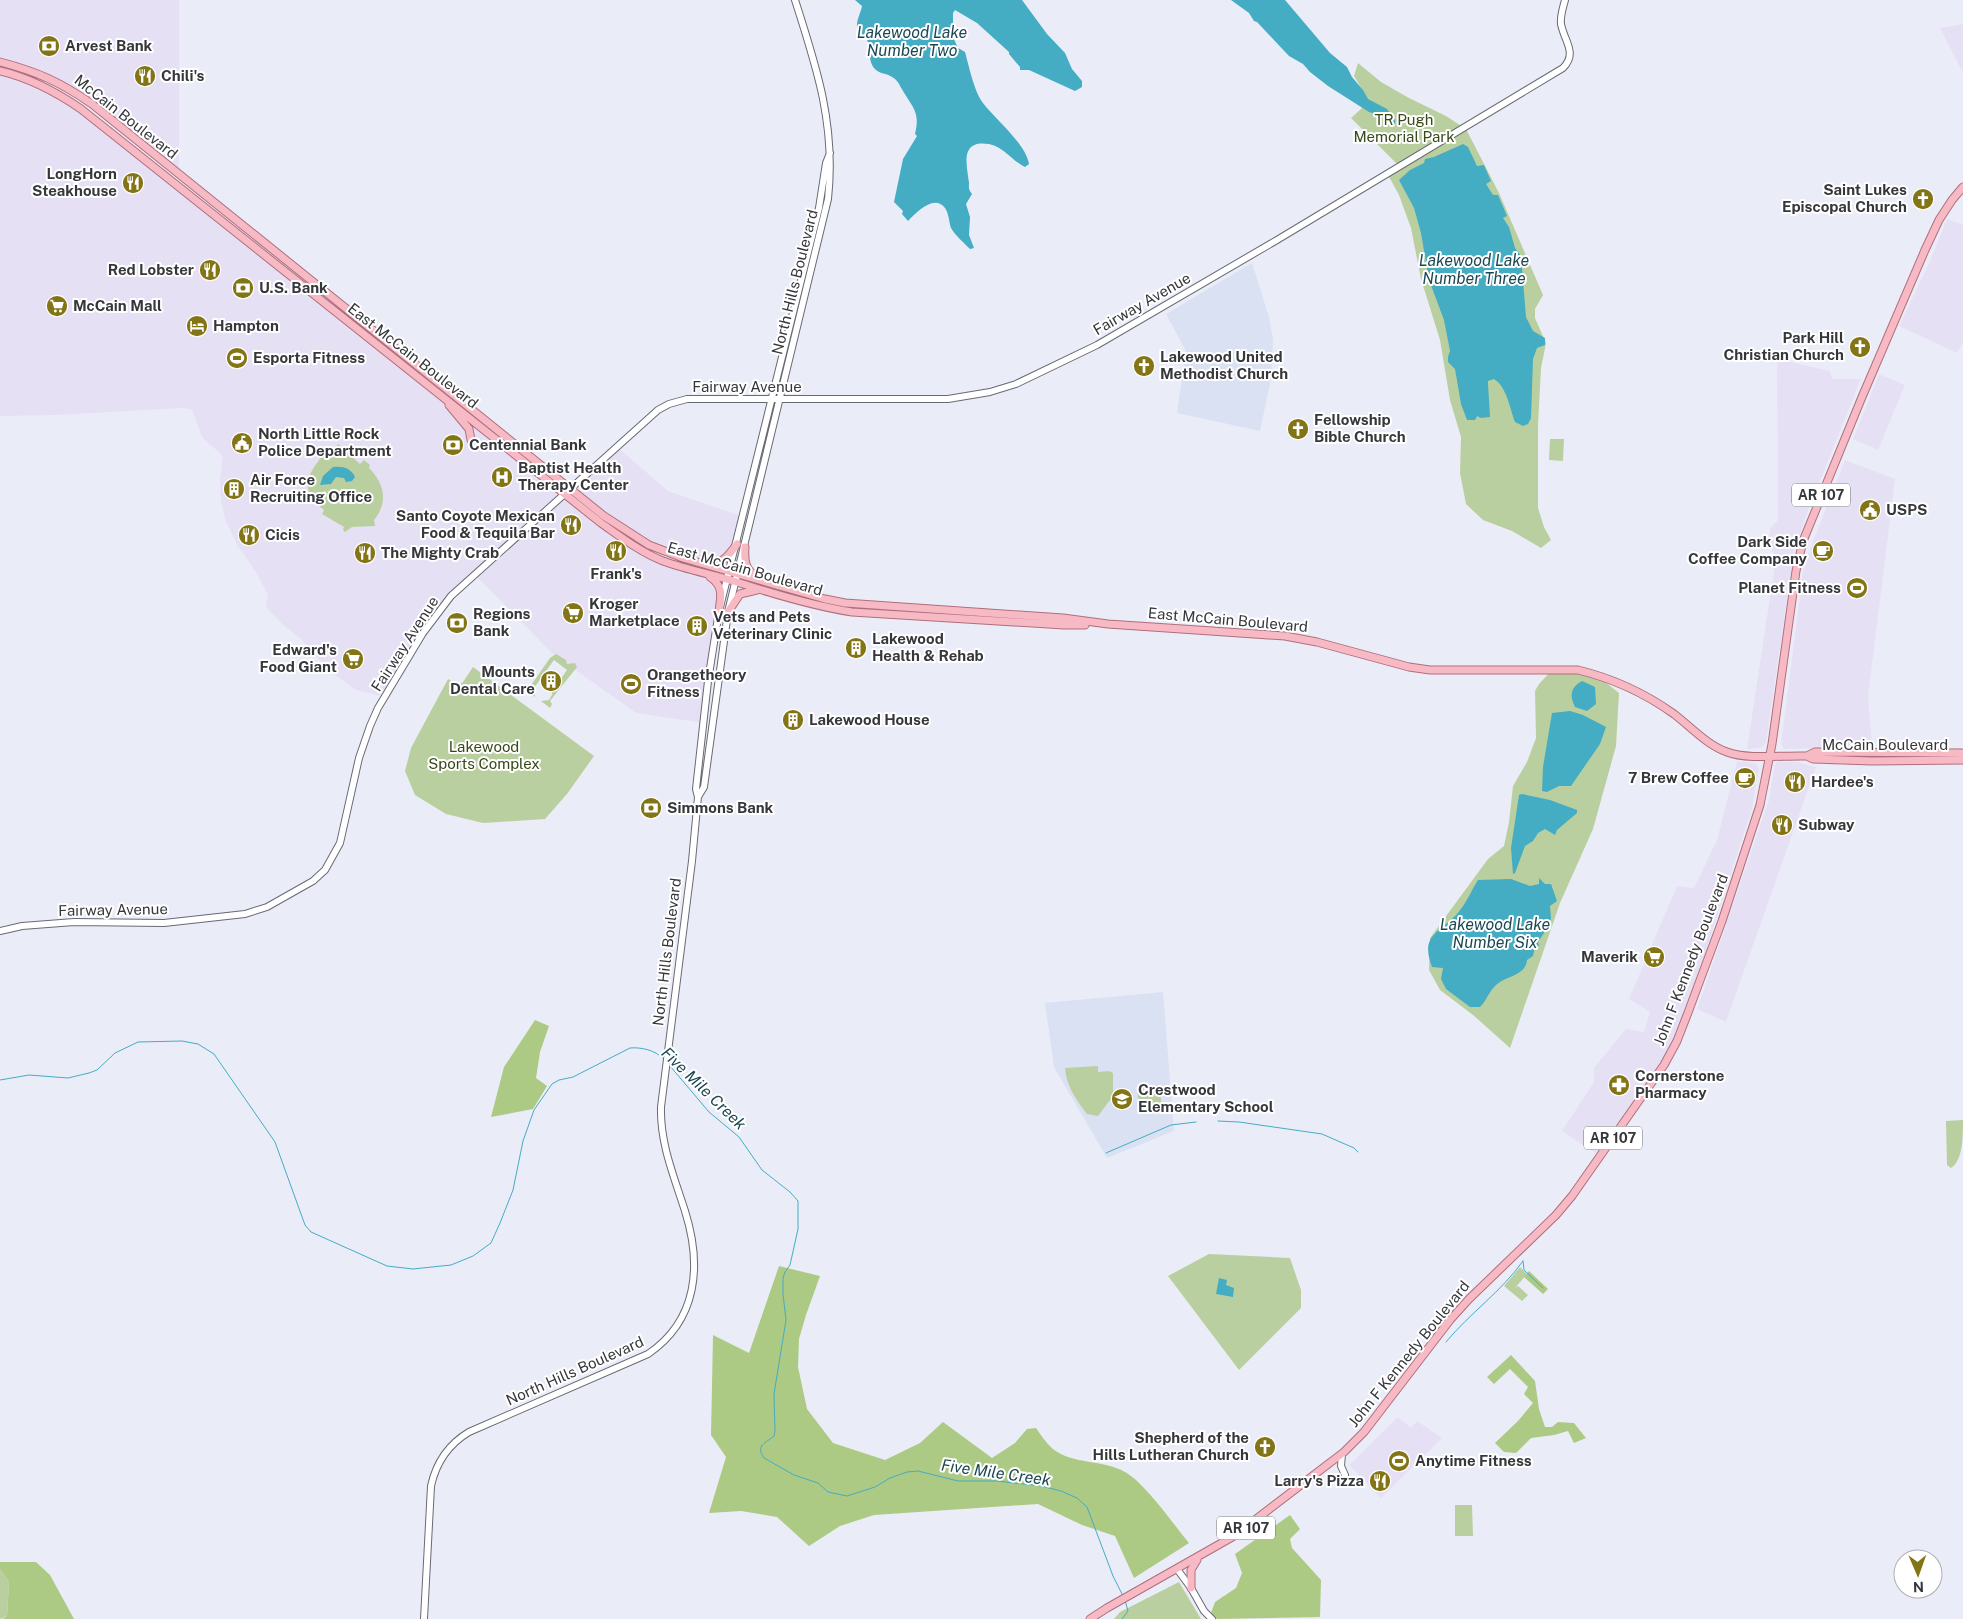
<svg xmlns="http://www.w3.org/2000/svg" width="1963" height="1619" viewBox="0 0 1963 1619" font-family="'Public Sans',sans-serif">
<rect width="100%" height="100%" fill="#eaedf8"/>
<path fill="#e6e0f5" d="M0,0H179V176L78,94L42,75L0,63Z
M1963,24V73L1940,28Z
M0,71L50,89L229,227L641,550L717,581L721,593L704,723L636,713L553,654L475,575L446,601L385,697L356,690L327,669L303,641L280,622L266,607L268,595L256,572L237,545L225,519L221,500L220,480L223,456L202,437L192,410L184,408L56,415L0,416Z
M1947,219L1963,225V343L1957,353L1899,326L1930,261Z
M1777,359L1830,371L1832,379H1861L1806,516L1794,552L1766,742L1764,746L1759,748L1747,749L1776,557L1770,548V528L1778,520Z
M1879,374L1905,385L1878,450L1853,439Z
M616,446L668,491L744,517L737,544L722,561L712,564L649,545L570,488Z
M1845,460L1895,479L1868,697L1872,745L1833,748L1784,749L1781,744L1804,564Z
M1737,761L1755,763L1759,768L1752,809L1709,941L1689,1010L1664,1065L1597,1154L1562,1131L1594,1082V1068L1626,1029L1644,1032L1650,1012L1629,999L1677,886L1694,888L1717,840Z
M1777,762H1797L1816,767L1726,1022L1697,1009L1769,800L1775,764Z
M1398,1417L1411,1428L1417,1421L1442,1438L1381,1498L1349,1465Z"/>
<path fill="#dae1f2" d="M1252,263L1269,317L1273,339L1271,379L1260,431L1177,413L1186,351L1166,314Z
M1163,992L1174,1131L1107,1158L1054,1067L1045,1003Z"/>
<path fill="#bacf9f" d="M1358,63L1381,82L1409,98L1446,116L1466,129L1499,193L1543,295L1535,309V318L1546,343L1541,368L1538,425V508L1544,527L1551,540L1541,548L1512,531L1483,520L1466,504L1460,473L1461,437L1450,400L1440,340L1421,279L1411,228L1399,195L1387,173L1399,166L1351,118L1362,108L1366,96L1354,76Z
M1550,439H1564L1563,461L1549,460Z
M338,444L360,464L364,460L370,465L369,468C384,483 389,502 374,520L375,526L352,527L345,532L343,530L344,527L322,514L324,510C303,493 303,480 320,459L318,457L319,455L322,457L328,450L335,449Z
M556,654L566,660L567,664L575,663L577,667L550,701L552,704L550,708L541,701L549,700L552,695L553,690L567,670L554,660L534,688L535,697L527,691L550,658Z
M473,667L594,756L567,794L545,819L483,823L446,814L415,795L405,771L411,748L448,679L459,685L463,682Z
M1553,669L1595,674L1619,693L1616,746L1593,829L1560,903L1510,1048L1473,1015L1440,990L1429,970L1430,938L1488,859L1504,846L1509,822L1513,786L1527,762L1536,738L1535,691L1539,684Z
M1098,1066V1072L1109,1071L1113,1073V1096L1098,1116L1087,1114C1076,1100 1066,1085 1065,1068Z
M1158,1085L1160,1088L1162,1110L1148,1109L1138,1098L1137,1086Z
M1963,1120C1963,1136 1963,1161 1951,1168L1947,1165L1946,1121Z
M1209,1254L1290,1258L1301,1290V1308L1239,1370L1168,1276Z
M1520,1267L1527,1274L1515,1288L1518,1286L1528,1295L1522,1301L1504,1286Z
M1455,1505H1472L1473,1536H1455Z
M0,1569L9,1582L7,1616L0,1619Z
M1179,1582L1201,1619H1114L1120,1612Z"/>
<path fill="#acca83" d="M535,1020L549,1026L540,1052L536,1078L547,1086L533,1109L491,1117L504,1067Z
M779,1266L820,1276L806,1315L799,1339L798,1367L807,1409L833,1443L885,1460L920,1443L943,1422L992,1458L1015,1443L1027,1429L1036,1428C1041,1435 1046,1443 1053,1449C1073,1465 1103,1459 1125,1472C1145,1483 1174,1525 1189,1543L1134,1578L1115,1536L1082,1525L1038,1504L874,1515L840,1526L809,1546L777,1517L741,1511L709,1513L726,1457L711,1435L713,1335L749,1353Z
M1529,1271L1548,1289L1543,1294L1524,1277Z
M1511,1355L1535,1381L1539,1409L1545,1427H1552L1558,1422L1574,1423L1586,1438L1574,1443L1568,1431L1554,1435L1531,1438L1516,1453L1504,1452L1495,1443L1518,1421L1533,1403L1524,1394L1528,1387L1510,1369L1494,1384L1487,1377Z
M1290,1515L1300,1529L1290,1539L1292,1548L1321,1580L1320,1617L1217,1619L1211,1613L1215,1602L1236,1588L1242,1573L1235,1554Z
M0,1562H36L50,1575L74,1619H2L7,1616L9,1582L0,1569Z"/>
<path fill="#44acc3" d="M855,0H1022L1047,34L1065,53L1072,69L1082,81V87L1075,91L1029,70H1020V67L1009,54V52L977,23L955,10L953,13V37L958,48L965,52C969,66 974,91 983,103C995,119 1026,144 1029,164L1025,167C1012,161 1004,147 989,144C959,139 967,166 969,183C969,188 968,189 972,194L966,204L970,217L969,235L974,248L970,249C964,243 955,235 951,228C949,222 949,214 945,208C934,194 917,212 908,221L902,214L903,211L894,202L903,159L917,136L915,134C920,113 914,109 903,91C900,86 898,80 892,77C887,73 879,74 875,69C867,61 872,49 867,40C864,34 856,32 857,25C857,19 861,12 862,6Z
M1231,0H1285L1330,53L1347,67L1352,77L1363,90L1368,99L1387,109L1395,120V124L1387,118L1369,112L1328,86L1310,72L1303,64L1289,56L1257,22L1254,21L1249,13Z
M1463,144L1468,147L1477,166L1484,165L1491,181L1486,184L1493,195H1498L1507,216L1503,218L1509,227L1515,248L1521,256L1526,317L1533,331L1545,338V345L1537,348L1533,359L1531,418L1528,424L1523,426L1515,422C1510,409 1507,387 1494,379L1488,381V384L1490,417L1481,418L1477,416L1475,420H1467L1461,404L1455,369L1448,362V357L1450,351L1444,320L1429,280L1421,233L1414,208L1399,180L1410,170L1424,163L1425,159L1434,157Z
M333,467C343,466 351,468 355,477L352,481L346,482L344,478L336,477L331,484L320,485L323,476Z
M1582,681L1595,687L1596,704L1587,711L1575,707C1569,695 1571,687 1582,681Z
M1570,711L1583,715L1606,727L1600,744L1571,786H1559L1547,792L1542,791L1543,767L1552,713Z
M1522,794L1550,800L1577,810V813L1557,830L1555,835L1545,829L1538,833L1533,841L1525,846L1515,873L1513,874L1511,848L1519,795Z
M1539,878L1545,884H1551L1557,901L1550,906L1551,919L1544,926V933L1538,942L1539,946L1535,947L1533,956L1527,960C1526,974 1510,976 1500,982C1489,989 1488,999 1480,1007H1470L1446,989L1441,979L1443,968L1432,967C1420,935 1438,934 1457,914C1466,904 1471,891 1478,880L1511,879L1530,886L1539,884Z
M1219,1278L1227,1280L1226,1285L1234,1288L1233,1297L1216,1294Z"/>
<g fill="none" stroke-linecap="round" stroke-linejoin="round">
<path stroke="#44acc3" stroke-width="1" d="M670,1066L709,1112L739,1137L762,1170L790,1192L798,1201V1229L790,1265L785,1272L783,1278V1294L786,1320L774,1394L775,1431L774,1436C766,1443 755,1445 764,1458L794,1475L818,1483L828,1492L847,1496L875,1487L890,1478L907,1472L918,1471L958,1481H997L1041,1486L1061,1491L1077,1498L1087,1507L1113,1576L1123,1596
M0,1080L29,1075L68,1078L89,1073L97,1070L115,1053L138,1042L182,1041L198,1044L214,1054L275,1142L305,1225L311,1232L387,1266L413,1269L451,1265L473,1256L491,1243L500,1223L513,1190L523,1141L534,1110L552,1084L559,1080L573,1077L630,1048C641,1047 655,1050 664,1059
M1218,1121L1239,1122L1322,1134L1354,1148L1358,1152
M1106,1153L1171,1125L1196,1122
M1523,1261L1524,1270L1543,1288
M1446,1342C1470,1313 1501,1292 1523,1261
M1122,1619L1128,1611L1125,1600"/>
<g stroke="#676a73" stroke-width="8">
<path id="secondary" d="M698,797L704,787L728,612L828,199C836,126 817,68 795,0
M0,931L22,926L74,922L164,923L245,914L267,907L313,881L325,870L340,843L359,758L370,726L378,708L423,633L451,596L658,410L669,404L687,399H948L990,392L1016,384L1097,345L1277,240L1563,68C1578,53 1564,41 1561,24C1560,16 1563,8 1565,0
M1342,1454L1341,1466L1345,1475
M1177,1569L1191,1588L1204,1611L1212,1619
M424,1619L431,1486C436,1463 449,1444 469,1432L648,1354C698,1320 702,1265 685,1211C674,1176 660,1144 661,1107L692,861L698,797L696,789L708,681L719,611L819,208L826,163L830,153"/>
</g>
<g stroke="#b06e7c" stroke-width="9">
<path id="primary" d="M0,62C38,72 60,82 92,104L604,516L649,545L683,558L825,599L845,603L1063,618L1108,624L1285,636L1317,642L1409,667L1430,670H1578C1611,678 1646,694 1674,714C1691,727 1707,745 1727,752C1747,760 1785,755 1807,756L1813,759L1872,761L1963,760
M0,71C30,78 56,92 81,109L601,523C621,537 640,552 663,561C688,570 715,575 740,583C777,595 814,606 852,612L1064,625H1085
M449,405L469,429L471,440
M745,547C744,561 745,570 758,578
M708,564C723,564 729,555 737,544
M710,577C724,586 721,597 719,611
M728,612L740,594L757,590
M1807,756L1815,752L1963,753
M1191,1588V1570L1197,1560
M1090,1619L1107,1608L1234,1536L1344,1452L1364,1432L1450,1320L1469,1299L1556,1215L1572,1196L1664,1065L1677,1041L1689,1010L1722,921L1760,805L1772,744L1796,571L1803,541L1862,397L1925,250L1939,220L1952,200L1963,187"/>
</g>
<use href="#secondary" stroke="#fff" stroke-width="6"/>
<use href="#primary" stroke="#f7bac5" stroke-width="7"/>
</g>
<defs>
<g id="bank-disc" transform="scale(1.125)"><circle r="9.5" fill="#837416" stroke="#fff"/><path d="M-6-4H6V4H-6ZM0-2.3a2.3 2.3 0 1 0 0 4.6a2.3 2.3 0 1 0 0-4.6Z" fill="#fff"/></g>
<g id="restaurant-disc" transform="scale(1.125)"><circle r="9.5" fill="#837416" stroke="#fff"/><path d="M-5-6h1v4h1v-4h1v4h1v-4h1v5L-1.5 .5V6h-2V.5L-5-1ZM5-6V6H3V1.5H1.5Q1.5-4 5-6Z" fill="#fff"/></g>
<g id="church-disc" transform="scale(1.125)"><circle r="9.5" fill="#837416" stroke="#fff"/><path d="M-1.2-6h2.4v3.5h3.3v2.4h-3.3V6h-2.4V-.1h-3.3v-2.4h3.3Z" fill="#fff"/></g>
<g id="supermarket-disc" transform="scale(1.125)"><circle r="9.5" fill="#837416" stroke="#fff"/><path d="M-6-5.5h2.5l.6 2H6L4.5 2H-2.5L-4.4-4H-6ZM-1.5 3.2a1.3 1.3 0 1 0 .1 0ZM3 3.2a1.3 1.3 0 1 0 .1 0Z" fill="#fff"/></g>
<g id="hotel-disc" transform="scale(1.125)"><circle r="9.5" fill="#837416" stroke="#fff"/><path d="M-6-4.5h1.5V1H6V5H4.5V3h-9V5H-6ZM-4 0a1.8 1.8 0 1 1 3.6 0ZM.5 0V-2.5h3Q6-2.5 6 0Z" fill="#fff"/></g>
<g id="stadium-disc" transform="scale(1.125)"><circle r="9.5" fill="#837416" stroke="#fff"/><path d="M0-5a6.5 5 0 1 0 0 10a6.5 5 0 1 0 0-10ZM-3.5-1.8h7v3.6h-7Z" fill="#fff"/></g>
<g id="civic-disc" transform="scale(1.125)"><circle r="9.5" fill="#837416" stroke="#fff"/><path d="M-.6-6.5H3V-4.5H.6V-3L4-1V1h2V6H-6V1h2V-1L-.6-3ZM-1.2 2.5V6h2.4V2.5Z" fill="#fff"/></g>
<g id="hospital-disc" transform="scale(1.125)"><circle r="9.5" fill="#837416" stroke="#fff"/><path d="M-5-5h3v3.5h4V-5h3V5h-3V1.5h-4V5h-3Z" fill="#fff"/></g>
<g id="building-disc" transform="scale(1.125)"><circle r="9.5" fill="#837416" stroke="#fff"/><path d="M-4-6H4V6H1V3H-1V6H-4ZM-2.5-4.3h1.7v1.8h-1.7ZM.8-4.3h1.7v1.8H.8ZM-2.5-1h1.7V.8h-1.7ZM.8-1h1.7V.8H.8Z" fill="#fff"/></g>
<g id="cafe-disc" transform="scale(1.125)"><circle r="9.5" fill="#837416" stroke="#fff"/><path d="M-5.5-4.5H6V0H3Q3 3.5 0 3.5H-2.5Q-5.5 3.5-5.5 0ZM3-3.2v2h1.7v-2ZM-6 4.5H4V6H-6Z" fill="#fff"/></g>
<g id="pharmacy-disc" transform="scale(1.125)"><circle r="9.5" fill="#837416" stroke="#fff"/><path d="M-2-6h4v4h4v4h-4v4h-4v-4h-4v-4h4Z" fill="#fff"/></g>
<g id="school-disc" transform="scale(1.125)"><circle r="9.5" fill="#837416" stroke="#fff"/><path d="M0-5L7-2L0 1L-7-2ZM-4 1L0 2.5L4 1V4Q0 6-4 4Z" fill="#fff"/></g>
</defs>
<g fill-rule="evenodd">
<use href="#bank-disc" x="49" y="46"/>
<use href="#restaurant-disc" x="145" y="76"/>
<use href="#restaurant-disc" x="133" y="183"/>
<use href="#church-disc" x="1923" y="199"/>
<use href="#restaurant-disc" x="210" y="270"/>
<use href="#bank-disc" x="243" y="288"/>
<use href="#supermarket-disc" x="57" y="306"/>
<use href="#hotel-disc" x="197" y="326"/>
<use href="#church-disc" x="1860" y="347"/>
<use href="#stadium-disc" x="237" y="358"/>
<use href="#church-disc" x="1144" y="366"/>
<use href="#church-disc" x="1298" y="429"/>
<use href="#civic-disc" x="242" y="443"/>
<use href="#bank-disc" x="453" y="445"/>
<use href="#hospital-disc" x="502" y="477"/>
<use href="#building-disc" x="234" y="489"/>
<use href="#civic-disc" x="1870" y="510"/>
<use href="#restaurant-disc" x="571" y="525"/>
<use href="#restaurant-disc" x="249" y="535"/>
<use href="#restaurant-disc" x="616" y="551"/>
<use href="#cafe-disc" x="1823" y="551"/>
<use href="#restaurant-disc" x="365" y="553"/>
<use href="#stadium-disc" x="1857" y="588"/>
<use href="#supermarket-disc" x="573" y="613"/>
<use href="#bank-disc" x="457" y="623"/>
<use href="#building-disc" x="697" y="626"/>
<use href="#building-disc" x="856" y="648"/>
<use href="#supermarket-disc" x="353" y="659"/>
<use href="#building-disc" x="551" y="681"/>
<use href="#stadium-disc" x="631" y="684"/>
<use href="#building-disc" x="793" y="720"/>
<use href="#cafe-disc" x="1745" y="778"/>
<use href="#restaurant-disc" x="1795" y="782"/>
<use href="#bank-disc" x="651" y="808"/>
<use href="#restaurant-disc" x="1782" y="825"/>
<use href="#supermarket-disc" x="1654" y="957"/>
<use href="#pharmacy-disc" x="1619" y="1085"/>
<use href="#school-disc" x="1122" y="1099"/>
<use href="#church-disc" x="1265" y="1447"/>
<use href="#stadium-disc" x="1399" y="1461"/>
<use href="#restaurant-disc" x="1380" y="1481"/>
</g>
<g text-anchor="middle" stroke-width="4" stroke-linejoin="round" paint-order="stroke">
<g fill="#fff" stroke="#727376" stroke-width="1">
<rect x="1792" y="483.5" width="58" height="23" rx="4"/>
<rect x="1584" y="1126.5" width="58" height="23" rx="4"/>
<rect x="1217" y="1516.5" width="58" height="23" rx="4"/>
</g>
<g font-size="14" font-weight="bold" fill="#36373b">
<text x="1821" y="500">AR 107</text>
<text x="1613" y="1143">AR 107</text>
<text x="1246" y="1533">AR 107</text>
</g>
<g font-size="15" font-weight="bold" fill="#36373b" stroke="#fff" text-anchor="start">
<text x="65" y="51">Arvest Bank</text>
<text x="161" y="81">Chili's</text>
<text x="117" y="179" text-anchor="end">LongHorn<tspan x="117" dy="17">Steakhouse</tspan></text>
<text x="1907" y="195" text-anchor="end">Saint Lukes<tspan x="1907" dy="17">Episcopal Church</tspan></text>
<text x="194" y="275" text-anchor="end">Red Lobster</text>
<text x="259" y="293">U.S. Bank</text>
<text x="73" y="311">McCain Mall</text>
<text x="213" y="331">Hampton</text>
<text x="1844" y="343" text-anchor="end">Park Hill<tspan x="1844" dy="17">Christian Church</tspan></text>
<text x="1160" y="362">Lakewood United<tspan x="1160" dy="17">Methodist Church</tspan></text>
<text x="253" y="363">Esporta Fitness</text>
<text x="1314" y="425">Fellowship<tspan x="1314" dy="17">Bible Church</tspan></text>
<text x="258" y="439">North Little Rock<tspan x="258" dy="17">Police Department</tspan></text>
<text x="469" y="450">Centennial Bank</text>
<text x="518" y="473">Baptist Health<tspan x="518" dy="17">Therapy Center</tspan></text>
<text x="250" y="485">Air Force<tspan x="250" dy="17">Recruiting Office</tspan></text>
<text x="1886" y="515">USPS</text>
<text x="555" y="521" text-anchor="end">Santo Coyote Mexican<tspan x="555" dy="17">Food &amp; Tequila Bar</tspan></text>
<text x="265" y="540">Cicis</text>
<text x="1807" y="547" text-anchor="end">Dark Side<tspan x="1807" dy="17">Coffee Company</tspan></text>
<text x="381" y="558">The Mighty Crab</text>
<text x="616" y="579" text-anchor="middle">Frank's</text>
<text x="1841" y="593" text-anchor="end">Planet Fitness</text>
<text x="589" y="609">Kroger<tspan x="589" dy="17">Marketplace</tspan></text>
<text x="473" y="619">Regions<tspan x="473" dy="17">Bank</tspan></text>
<text x="713" y="622">Vets and Pets<tspan x="713" dy="17">Veterinary Clinic</tspan></text>
<text x="872" y="644">Lakewood<tspan x="872" dy="17">Health &amp; Rehab</tspan></text>
<text x="337" y="655" text-anchor="end">Edward's<tspan x="337" dy="17">Food Giant</tspan></text>
<text x="535" y="677" text-anchor="end">Mounts<tspan x="535" dy="17">Dental Care</tspan></text>
<text x="647" y="680">Orangetheory<tspan x="647" dy="17">Fitness</tspan></text>
<text x="809" y="725">Lakewood House</text>
<text x="1729" y="783" text-anchor="end">7 Brew Coffee</text>
<text x="1811" y="787">Hardee's</text>
<text x="667" y="813">Simmons Bank</text>
<text x="1798" y="830">Subway</text>
<text x="1638" y="962" text-anchor="end">Maverik</text>
<text x="1635" y="1081">Cornerstone<tspan x="1635" dy="17">Pharmacy</tspan></text>
<text x="1138" y="1095">Crestwood<tspan x="1138" dy="17">Elementary School</tspan></text>
<text x="1249" y="1443" text-anchor="end">Shepherd of the<tspan x="1249" dy="17">Hills Lutheran Church</tspan></text>
<text x="1415" y="1466">Anytime Fitness</text>
<text x="1364" y="1486" text-anchor="end">Larry's Pizza</text>
</g>
<g font-size="15" fill="#36373b" stroke="#fff">
<text transform="translate(126 117) rotate(38)" y="5">McCain Boulevard</text>
<text transform="translate(795 282) rotate(-76)" y="5">North Hills Boulevard</text>
<text transform="translate(1142 304) rotate(-30)" y="5">Fairway Avenue</text>
<text transform="translate(413 356) rotate(38)" y="5">East McCain Boulevard</text>
<text x="747" y="392">Fairway Avenue</text>
<text transform="translate(745 569) rotate(16)" y="5">East McCain Boulevard</text>
<text transform="translate(1228 620) rotate(5)" y="5">East McCain Boulevard</text>
<text transform="translate(405 644) rotate(-57)" y="5">Fairway Avenue</text>
<text x="1885" y="750">McCain Boulevard</text>
<text transform="translate(113 910) rotate(-1)" y="5">Fairway Avenue</text>
<text transform="translate(667 952) rotate(-83)" y="5">North Hills Boulevard</text>
<text transform="translate(1691 960) rotate(-69)" y="5">John F Kennedy Boulevard</text>
<text transform="translate(1409 1354) rotate(-51)" y="5">John F Kennedy Boulevard</text>
<text transform="translate(575 1371) rotate(-24)" y="5">North Hills Boulevard</text>
</g>
<g font-size="15" fill="#364917" stroke="#fff">
<text x="1404" y="125">TR Pugh<tspan x="1404" dy="17">Memorial Park</tspan></text>
<text x="484" y="752">Lakewood<tspan x="484" dy="17">Sports Complex</tspan></text>
</g>
<g font-size="16" font-style="italic" fill="#1a4852" stroke="#fff">
<text x="912" y="38">Lakewood Lake<tspan x="912" dy="18">Number Two</tspan></text>
<text x="1474" y="266">Lakewood Lake<tspan x="1474" dy="18">Number Three</tspan></text>
<text x="1495" y="930">Lakewood Lake<tspan x="1495" dy="18">Number Six</tspan></text>
<text transform="translate(704 1088) rotate(44)" y="6">Five Mile Creek</text>
<text transform="translate(996 1472) rotate(8)" y="6">Five Mile Creek</text>
</g>
</g>
<g transform="translate(1918 1574) rotate(178)"><circle r="24" fill="#ffffff" stroke="#afafb1"/>
<path d="M0-4L9 19L0 12L-9 19Z" fill="#837416"/>
<text y="-8" font-size="14" font-weight="bold" text-anchor="middle" fill="#36373b">N</text>
</g>
</svg>
